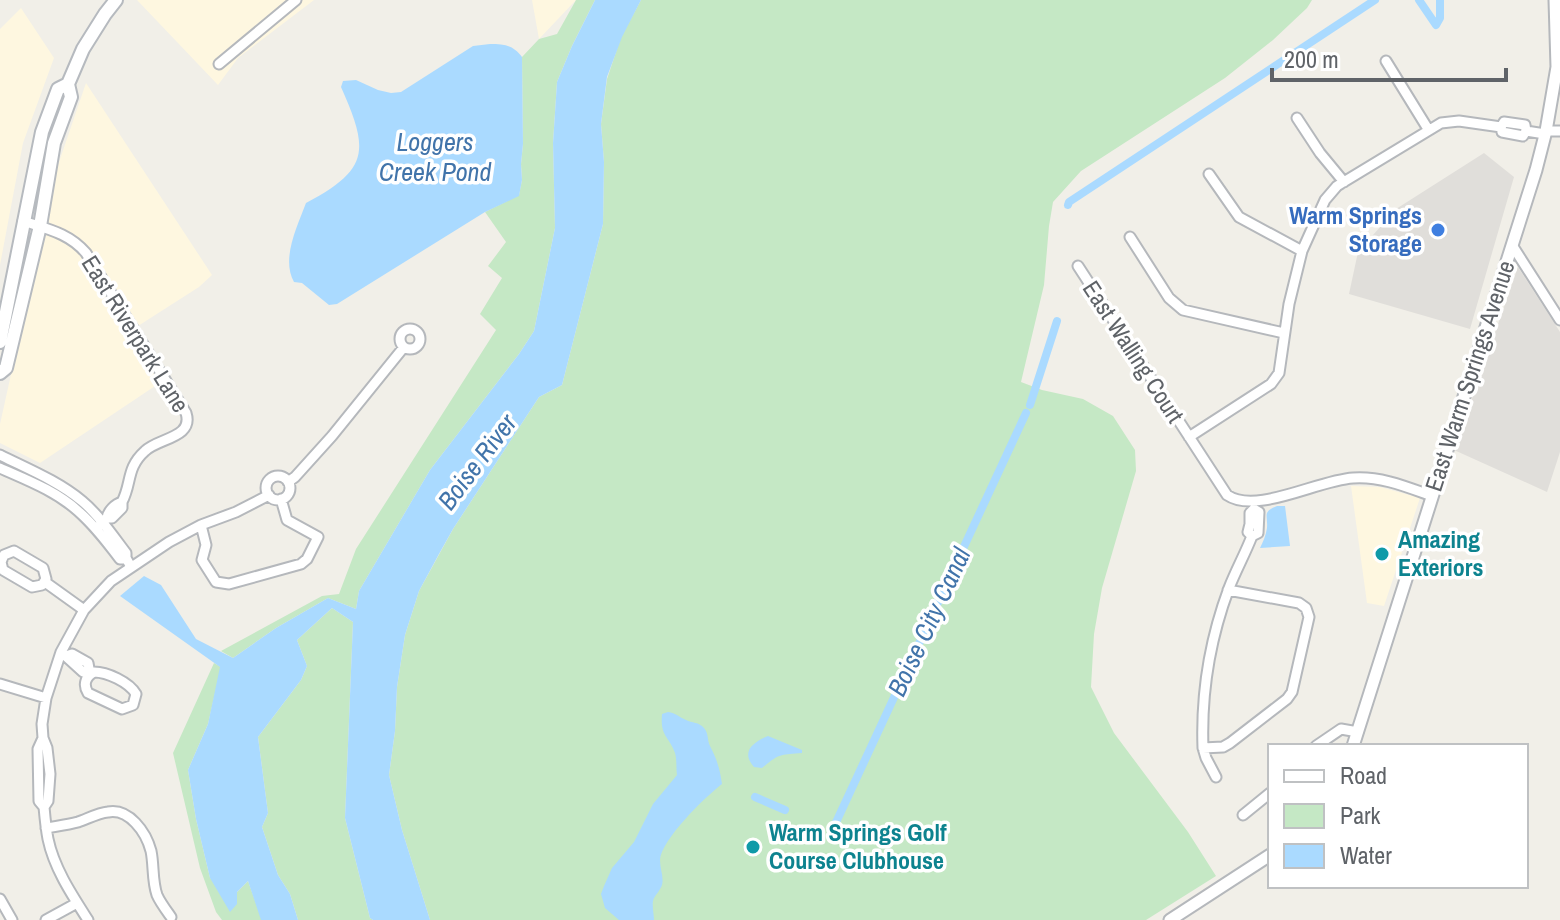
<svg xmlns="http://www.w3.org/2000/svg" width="1560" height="920" viewBox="0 0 1560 920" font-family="'Archivo Narrow',sans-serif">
<rect width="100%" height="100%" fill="#f1efe8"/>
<path fill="#fef7e0" d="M137,0H314L238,58L218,85Z
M532,0H576L539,39Z
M21,8L54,58L23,143L0,265V29Z
M86,83L212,275L199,287L138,326L170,376L40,463L0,443V424L57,168Z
M1351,486L1380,487L1420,498L1384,606L1367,603Z"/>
<path fill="#e0deda" d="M1484,153L1514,177L1470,329L1349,294L1358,252L1396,209Z
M1518,267L1560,332V452L1547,492L1454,450Z"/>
<path fill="#c5e8c5" d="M576,0H595L572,46L557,82L553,143L555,228L534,331L519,354L430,470L359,591L356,609L328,598L276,628L233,658L221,651L322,596L339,594L356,549L496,330L480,314L502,278L488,266L506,242L485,212L519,195L522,180L521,164L523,144L522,57L539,39L557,34Z
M641,0H1312L1307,8L1273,40L1225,78L1081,171L1053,202L1049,226L1044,285L1021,382L1042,390L1083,399L1113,416L1135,450L1136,471L1102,588L1094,634L1091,687L1114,733L1188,832L1216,876L1146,920H430L402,830L389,775L395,731L397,687L405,635L419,591L453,529L539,397L562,385L603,224L604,162L601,124L607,79L621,37Z
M332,608L353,622L345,818L370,918L373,920H298L290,894L278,875L262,827L268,813L258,737L301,680L307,666L297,640Z
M214,663L221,667L208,724L188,770L196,819L210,878L237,892L248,881L262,920H222L216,912L200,868L173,753Z"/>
<path fill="#aadaff" d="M595,0H641L622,37L607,77L601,124L604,162L603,224L562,385L539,397L453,529L439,554L419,591L405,635L397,687L395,731L389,775L402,830L430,920H373L370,918L345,818L353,622L332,608L297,640L307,666L301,680L258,737L268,813L262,827L278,875L290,894L298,920H261L248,881L237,892V904L230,912L210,878L196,819L188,770L208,724L220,667L120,596L144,576L161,585L196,639L233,658L276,628L328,598L356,609L359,591L430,470L519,354L534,331L555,228L553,143L557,82L572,46Z
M490,44C504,44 513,45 522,57L523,144L521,164L522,180L519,196L485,212L337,304L329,305L302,283L294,282C281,259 297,227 306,203C370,169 369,150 341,87L343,81L356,80L378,90L391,93L401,92L473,46Z
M1277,506H1285L1290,546L1260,548C1263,542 1266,535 1267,528C1268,515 1262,512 1277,506Z
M668,712C676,713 679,717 686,720C692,723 699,722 704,728C709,734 707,740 710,746C717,759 720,770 722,784C705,797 661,840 660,860C660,869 664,877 662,885C660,891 654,896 653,901C652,906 654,915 654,920H619L605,908L601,894L604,886L612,868L634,842L653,804L677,775C676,769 677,759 675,753C669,736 660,737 662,714Z
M768,736L802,750V753C780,755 780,753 762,768L754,767C740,751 754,742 768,736Z"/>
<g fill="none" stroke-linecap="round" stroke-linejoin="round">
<path stroke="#aadaff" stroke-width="8" d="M1419,0L1436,25L1440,18V0
M1068,205L1069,202L1375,0
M1030,405L1057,321
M755,797L785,810
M832,831L1026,413"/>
<g stroke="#b5b8bc" stroke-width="13">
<path id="minor" d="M1386,61L1428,129
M219,64L296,0
M1297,118L1320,153L1344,182
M1526,131L1525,125L1504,122L1501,127L1502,132L1523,136L1526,131L1545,134
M1546,131H1560
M1209,174L1239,217L1302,251
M23,221C47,229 69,233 86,253L186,413C194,438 158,438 145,451C126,468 132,483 122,502
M1130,237L1169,298L1183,310L1284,333
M1512,245L1560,320
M1078,266L1227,495C1256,515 1318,480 1353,478C1381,476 1407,487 1432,496
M400 339a10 10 0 1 1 20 0a10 10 0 1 1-20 0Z
M1189,437L1271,384L1279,373L1289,304L1302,251L1325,200L1337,186L1441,123L1459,121L1501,127
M0,455C28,469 58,481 82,501C99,515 113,536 126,553V558L131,567
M0,468C27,480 56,491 78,511C94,525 107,542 120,559L126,558
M266 488a12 12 0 1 1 24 0a12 12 0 1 1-24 0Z
M288,482L295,477L332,436L404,347
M201,525L206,545L202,560L216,582L229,584L301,564L307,559L318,537L287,520L281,499
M98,527L107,518H112L122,508V502C115,504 108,511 107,518
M14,551L43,568L46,579L42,585L32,587L3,570L1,562L4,555Z
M45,582L84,610
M61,652L83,672L90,674L88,663L72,654L66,656
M94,672C107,672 129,682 136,694L133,705L122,709L88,693C83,685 85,677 94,672Z
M0,684L46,698
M43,738L38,749L39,801L44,807L48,801L50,774L47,748L43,738L42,724L46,698L61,652L84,610L111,581L169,542L201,525L236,512L269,495
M1316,746L1341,729L1358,732
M1203,748L1223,747L1230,743L1287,699L1292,692L1309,617L1306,608L1299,603L1228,590
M1216,777L1206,758L1203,748C1201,694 1210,639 1229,588C1236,570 1245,554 1252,536L1258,533L1259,512L1254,509L1250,513V524L1248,532L1252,536
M44,807C45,818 46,829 48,839C54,868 72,895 88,920
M1243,815L1270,793
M46,828C57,826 67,825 78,822C87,819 98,813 108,812C129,808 146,832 151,851C154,865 152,881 157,895C160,902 166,910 171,917
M0,899L12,920
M46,920L77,903"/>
</g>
<g stroke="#b5b8bc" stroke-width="15">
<path id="tertiary" d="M1353,746L1536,170L1546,131L1557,67L1555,0
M1170,920L1270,855"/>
</g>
<g stroke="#b6babf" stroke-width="16">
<path id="secondary" d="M0,342L42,132L58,89L68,84
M0,373L6,368L40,226L54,143L71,97L68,84L83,49L105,14L116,0"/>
</g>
<use href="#minor" stroke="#fff" stroke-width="9"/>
<use href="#tertiary" stroke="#fff" stroke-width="11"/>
<use href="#secondary" stroke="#fff" stroke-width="12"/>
</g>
<circle fill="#3f7fe0" stroke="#fff" stroke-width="3" cx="1438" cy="230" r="8"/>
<g fill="#0f9aa8" stroke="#fff" stroke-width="3">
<circle cx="1382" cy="554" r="8"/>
<circle cx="753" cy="847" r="8"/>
</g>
<g text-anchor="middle" stroke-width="7" stroke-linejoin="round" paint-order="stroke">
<g font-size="24" font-weight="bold" fill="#366cbe" stroke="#fff" text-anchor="end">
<text x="1422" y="224">Warm Springs<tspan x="1422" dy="28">Storage</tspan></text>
</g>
<g font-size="24" fill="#5f6368" stroke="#fff">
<text transform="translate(135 334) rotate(58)" y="8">East Riverpark Lane</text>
<text transform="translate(1133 352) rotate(57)" y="8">East Walling Court</text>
<text transform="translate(1470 376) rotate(-72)" y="8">East Warm Springs Avenue</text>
</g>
<g font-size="24" font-weight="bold" fill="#0d838f" stroke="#fff" text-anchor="start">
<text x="1398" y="548">Amazing<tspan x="1398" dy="28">Exteriors</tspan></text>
<text x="769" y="841">Warm Springs Golf<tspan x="769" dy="28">Course Clubhouse</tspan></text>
</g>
<g font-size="26" font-style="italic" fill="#4174aa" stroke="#fff">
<text x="435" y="151">Loggers<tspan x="435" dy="30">Creek Pond</tspan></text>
<text transform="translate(477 462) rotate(-53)" y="9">Boise River</text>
<text transform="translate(929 622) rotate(-65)" y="9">Boise City Canal</text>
</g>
</g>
<rect x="1268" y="744" width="260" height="144" fill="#ffffff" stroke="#bfc1c3" stroke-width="2"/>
<rect x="1284" y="770" width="40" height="12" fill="#ffffff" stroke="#bfc1c3" stroke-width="2"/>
<text x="1340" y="784" font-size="24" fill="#5f6368">Road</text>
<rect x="1284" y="804" width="40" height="24" fill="#c5e8c5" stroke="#bfc1c3" stroke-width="2"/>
<text x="1340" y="824" font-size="24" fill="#5f6368">Park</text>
<rect x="1284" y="844" width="40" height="24" fill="#aadaff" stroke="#bfc1c3" stroke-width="2"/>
<text x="1340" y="864" font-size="24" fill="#5f6368">Water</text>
<path d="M1272 68v12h234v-12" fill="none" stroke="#5f6368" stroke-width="4"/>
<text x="1284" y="68" font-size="24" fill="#5f6368" stroke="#ffffff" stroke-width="6" paint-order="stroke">200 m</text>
</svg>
